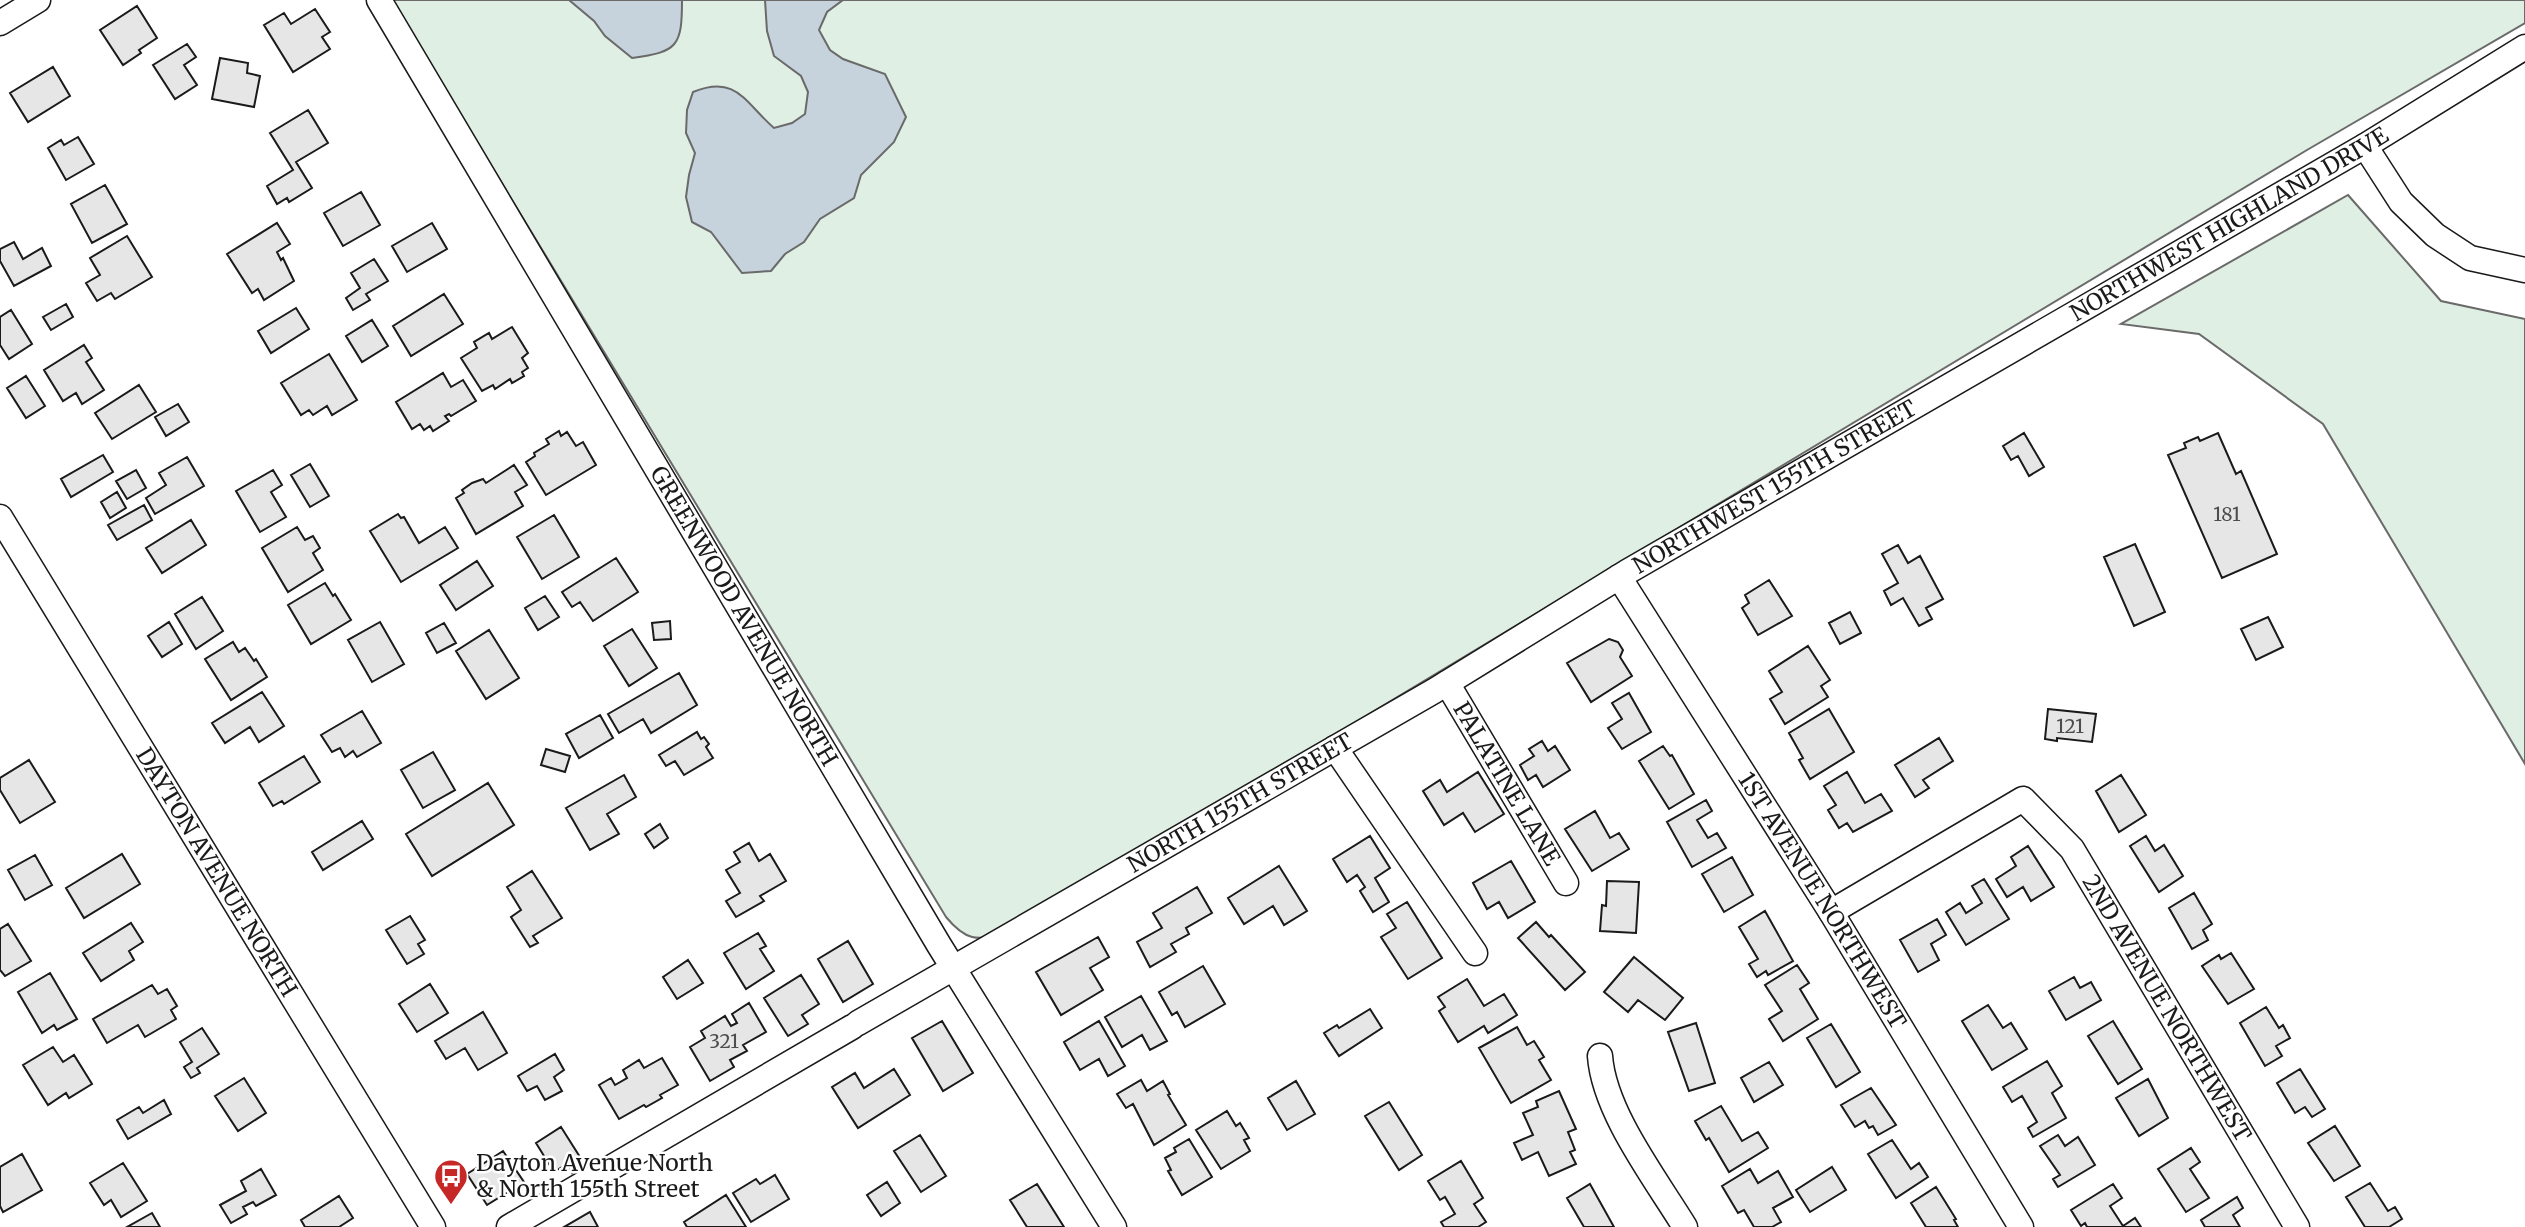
<svg xmlns="http://www.w3.org/2000/svg" width="2525" height="1227" viewBox="0 0 2525 1227" font-family="Merriweather,serif">
<rect width="100%" height="100%" fill="#fff"/>
<path fill="#e0efe3" stroke="#6a6a6a" stroke-width="2" d="M391,0H2525V23L2307,150L1005,933C977,942 965,940 946,917Z
M2348,195L2441,301L2525,319V764L2323,424L2199,334L2121,324Z"/>
<path fill="#c6d2dc" stroke="#6a6a6a" stroke-width="2" d="M569,0H682C682,46 678,52 632,58L605,36L594,21Z
M765,0H843L827,12L819,30L830,50L843,59L885,74L906,117L894,142L861,175L854,198L820,219L804,242L785,254L771,271L742,273L711,232L692,222L686,197L689,175L695,153L686,133L687,110L693,92C737,74 745,103 774,128L792,123L805,114L808,92L801,76L774,56L767,31Z"/>
<path fill="#e6e6e6" stroke="#1a1a1a" stroke-width="2" d="M137,6L157,38L139,50L141,53L123,65L100,30Z
M315,9L330,32L322,37L330,49L293,72L264,25L284,13L291,24Z
M187,44L196,57L184,65L197,85L175,99L153,65Z
M220,58L248,63L247,73L260,76L254,107L212,99Z
M53,67L70,96L28,122L10,93Z
M308,110L328,143L296,162L312,188L289,202L287,198L277,204L267,186L293,170L270,133Z
M78,137L94,164L66,180L48,148L61,140L64,145Z
M105,185L127,224L92,243L71,204Z
M361,192L380,225L343,246L324,213Z
M277,223L290,244L277,252L281,260L283,258L294,281L264,300L258,289L252,293L227,254Z
M432,223L447,249L407,272L392,246Z
M127,236L152,277L115,299L111,293L97,301L86,283L100,275L90,258Z
M14,242L23,259L42,248L51,266L14,286L0,261V249Z
M374,259L388,281L366,294L370,300L353,310L346,298L360,288L351,273Z
M444,294L463,324L411,356L393,326Z
M66,304L73,317L51,330L43,317Z
M296,308L309,329L271,353L258,331Z
M11,310L32,344L9,359L0,345V317Z
M372,320L388,346L362,362L346,336Z
M512,327L528,353L522,358L528,368L522,372L524,376L512,383L510,379L495,389L493,385L482,391L461,358L477,348L474,342L489,333L492,339Z
M84,345L92,358L86,362L104,390L82,404L76,393L63,401L44,370Z
M329,354L357,400L332,415L327,406L313,415L309,410L301,415L281,383Z
M443,373L451,387L463,380L476,401L451,416L449,414L445,416L449,421L433,431L430,426L424,430L420,424L412,429L396,402Z
M26,376L45,406L26,418L7,388Z
M139,385L156,412L112,439L95,413Z
M178,404L189,422L166,436L155,417Z
M559,431L561,436L567,432L576,446L583,442L596,465L546,495L526,462L535,456L534,453L549,444L546,439Z
M2024,433L2044,467L2029,476L2018,456L2011,460L2003,446Z
M2218,433L2236,474L2241,471L2277,554L2222,578L2168,455L2186,448L2184,443L2198,437L2200,441Z
M103,455L113,472L71,497L61,479Z
M187,457L204,486L155,514L146,498L166,485L159,473Z
M310,464L329,496L310,507L291,475Z
M514,465L527,485L515,492L523,506L476,534L456,498L464,493L462,490L472,483L483,479L486,483Z
M136,470L146,488L127,499L116,481Z
M273,470L282,485L271,492L286,517L260,532L236,491Z
M117,492L126,508L110,518L101,502Z
M144,505L152,520L117,540L108,525Z
M398,514L401,518L404,517L419,543L445,527L458,548L401,582L370,531Z
M554,515L579,557L542,579L517,537Z
M191,520L206,545L162,573L146,548Z
M297,527L305,540L313,536L320,548L313,553L323,570L288,592L262,548Z
M2135,544L2165,612L2134,626L2104,557Z
M1898,545L1908,563L1920,556L1943,599L1926,608L1932,619L1919,626L1903,598L1891,605L1884,591L1898,583L1882,554Z
M616,558L638,592L593,621L580,602L572,607L562,592Z
M477,561L493,586L456,610L440,585Z
M1769,580L1792,616L1758,635L1742,608L1749,603L1745,595Z
M325,583L333,596L335,594L351,620L311,644L288,605Z
M545,596L559,617L538,630L525,608Z
M202,597L223,631L196,649L175,614Z
M1850,612L1861,633L1840,644L1829,623Z
M2268,617L2283,647L2256,660L2241,629Z
M670,621L671,639L654,640L652,623Z
M169,622L182,644L162,657L148,636Z
M380,622L404,664L372,682L348,640Z
M444,623L456,643L437,653L426,633Z
M632,629L657,668L629,686L604,646Z
M489,630L519,678L486,699L456,651Z
M1609,639L1618,642L1623,650L1620,657L1632,676L1591,702L1567,663Z
M233,642L239,652L245,648L254,661L256,659L267,677L231,700L205,659Z
M1808,646L1830,680L1821,686L1828,697L1785,724L1770,699L1782,692L1769,671Z
M679,673L697,705L651,733L643,719L619,733L608,714Z
M262,692L284,726L259,742L250,727L225,743L212,723Z
M1629,693L1651,732L1622,749L1608,728L1622,719L1612,703Z
M1829,709L1854,752L1810,779L1799,760L1803,758L1789,733Z
M2048,709L2096,714L2092,742L2057,738V741L2045,739Z
M362,711L381,743L357,757L353,751L345,757L340,748L332,752L321,735Z
M600,715L613,738L579,758L566,734Z
M697,732L701,739L704,737L709,744L706,747L713,758L684,775L675,761L666,766L659,755Z
M1939,738L1953,761L1923,780L1929,788L1915,797L1895,765Z
M1542,741L1548,751L1555,746L1570,770L1543,787L1536,775L1528,780L1520,765L1534,756L1529,749Z
M1663,746L1670,756L1672,755L1694,794L1669,809L1639,761Z
M546,749L570,756L565,772L541,765Z
M433,752L455,790L423,808L401,770Z
M304,756L320,782L284,804L282,801L273,806L259,783Z
M29,760L55,802L20,823L0,790V778Z
M1478,772L1504,814L1475,832L1463,813L1444,825L1423,791L1440,780L1447,792Z
M1847,772L1865,803L1881,794L1892,811L1853,832L1847,823L1839,828L1828,810L1836,805L1824,786Z
M624,775L636,797L607,814L619,834L590,850L566,808Z
M2121,775L2146,815L2119,832L2096,791Z
M488,783L514,825L432,876L406,834Z
M1706,800L1712,811L1697,820L1708,838L1717,833L1726,848L1692,867L1667,822Z
M1595,811L1610,838L1619,833L1629,849L1592,871L1565,829Z
M362,821L373,839L323,870L312,852Z
M660,824L668,838L654,848L645,834Z
M1370,836L1390,868L1375,878L1389,902L1373,912L1360,891L1365,887L1357,875L1347,882L1333,859Z
M2146,836L2155,851L2164,845L2183,876L2159,892L2130,846Z
M749,843L759,861L770,854L786,881L760,896L764,901L736,917L726,901L740,893L726,870L740,862L734,852Z
M2028,846L2054,887L2031,901L2023,887L2007,897L1996,879L2016,866L2011,857Z
M122,854L140,884L84,918L66,888Z
M35,855L52,885L25,900L8,870Z
M1732,857L1753,895L1724,912L1702,874Z
M1511,861L1535,902L1508,918L1499,902L1487,909L1473,883Z
M1279,866L1307,911L1284,925L1273,906L1244,924L1228,898Z
M532,871L562,918L533,936L538,943L530,947L511,917L521,910L507,887Z
M1984,879L2009,919L1966,945L1946,912L1960,903L1966,913L1982,903L1972,886Z
M1607,881L1639,882L1636,933L1600,931L1602,905L1606,906Z
M1197,887L1212,913L1186,928L1189,934L1171,944L1176,952L1150,967L1137,942L1162,928L1153,913Z
M2194,893L2212,924L2203,930L2208,940L2192,949L2169,908Z
M1407,902L1442,958L1408,979L1381,937L1396,928L1387,914Z
M1765,911L1793,961L1768,975L1766,971L1757,977L1749,964L1758,959L1739,927Z
M410,916L425,940L418,944L424,954L407,964L386,930Z
M1937,919L1946,935L1931,944L1939,960L1918,972L1900,940Z
M1536,922L1549,937L1551,935L1585,972L1565,990L1518,938Z
M131,923L143,942L129,951L134,960L101,981L83,953Z
M8,924L31,961L5,976L0,970V929Z
M758,933L766,946L760,949L774,971L746,989L724,953Z
M1098,937L1109,957L1090,968L1103,990L1061,1015L1036,972Z
M848,941L873,984L843,1002L818,959Z
M2231,953L2254,989L2228,1004L2202,966L2219,955L2221,959Z
M1634,957L1683,998L1665,1020L1638,1000L1628,1012L1604,992Z
M688,960L703,983L677,999L663,977Z
M1797,965L1809,983L1800,989L1818,1019L1783,1041L1769,1019L1782,1011L1765,985Z
M1203,966L1225,1004L1185,1027L1177,1012L1172,1015L1159,992Z
M50,973L77,1019L57,1030L54,1025L42,1033L18,992Z
M801,975L819,1004L802,1015L808,1024L788,1036L764,998Z
M2074,977L2080,988L2091,982L2101,1000L2066,1020L2049,991Z
M1467,979L1484,1006L1504,994L1517,1015L1488,1033L1484,1026L1458,1042L1439,1011L1445,1007L1438,997Z
M430,984L448,1013L417,1032L399,1004Z
M152,985L158,994L167,989L177,1006L171,1010L176,1019L145,1037L138,1025L107,1043L93,1019Z
M1141,996L1167,1041L1150,1050L1142,1035L1122,1047L1105,1017Z
M749,1003L766,1032L743,1045L747,1051L730,1060L734,1067L710,1081L690,1047L705,1038L701,1031L725,1016L731,1026L737,1023L732,1014Z
M1988,1005L2003,1028L2011,1023L2027,1049L1992,1070L1962,1021Z
M2266,1007L2279,1028L2283,1025L2290,1038L2276,1046L2282,1056L2265,1066L2240,1023Z
M1370,1009L1382,1028L1339,1056L1324,1033L1337,1025L1339,1028Z
M483,1012L507,1053L478,1070L465,1048L446,1059L435,1041Z
M942,1021L973,1073L943,1091L912,1038Z
M1099,1021L1125,1066L1108,1076L1099,1059L1080,1070L1064,1042Z
M2113,1021L2142,1069L2118,1084L2088,1036Z
M1696,1023L1715,1083L1689,1091L1668,1032Z
M1831,1024L1860,1072L1836,1087L1807,1038Z
M1517,1027L1527,1045L1534,1041L1544,1057L1539,1060L1551,1080L1511,1103L1479,1048Z
M202,1028L219,1054L197,1068L200,1073L191,1078L184,1067L192,1062L180,1042Z
M53,1047L63,1062L74,1055L92,1084L69,1098L66,1093L48,1105L23,1065Z
M555,1054L564,1070L554,1077L562,1091L545,1100L537,1086L527,1091L518,1076Z
M662,1058L678,1085L660,1095L662,1098L646,1107L644,1105L619,1119L599,1085L611,1078L615,1085L627,1078L623,1070L639,1060L644,1068Z
M2047,1061L2062,1086L2052,1093L2066,1118L2033,1137L2028,1128L2037,1122L2022,1096L2012,1102L2003,1087Z
M1769,1062L1783,1085L1754,1102L1741,1078Z
M894,1069L910,1095L858,1128L832,1087L855,1073L864,1088Z
M2300,1069L2325,1109L2312,1117L2305,1107L2295,1113L2277,1083Z
M244,1078L266,1113L238,1131L215,1096Z
M2148,1079L2168,1118L2139,1136L2116,1098Z
M1141,1080L1147,1091L1163,1081L1170,1094L1168,1095L1186,1125L1154,1145L1133,1104L1126,1108L1117,1094Z
M1296,1081L1315,1114L1287,1130L1268,1098Z
M1871,1088L1896,1125L1878,1135L1873,1126L1869,1128L1865,1121L1855,1127L1841,1105Z
M1559,1091L1576,1129L1568,1132L1575,1150L1570,1152L1576,1164L1549,1176L1538,1152L1522,1160L1514,1143L1533,1135L1523,1113L1538,1107L1536,1101Z
M164,1100L171,1114L128,1139L117,1120L139,1107L143,1113Z
M1389,1102L1422,1155L1399,1170L1365,1116Z
M1721,1106L1742,1141L1758,1132L1768,1148L1729,1172L1709,1138L1706,1140L1695,1121Z
M1227,1111L1236,1126L1240,1123L1249,1138L1244,1140L1250,1151L1221,1169L1196,1130Z
M2335,1126L2360,1166L2334,1181L2308,1143Z
M561,1127L585,1165L572,1173L567,1164L554,1172L536,1143Z
M920,1135L946,1176L921,1192L894,1151Z
M2058,1135L2065,1146L2078,1137L2095,1165L2058,1187L2053,1179L2060,1175L2040,1146Z
M1189,1139L1212,1177L1182,1195L1168,1171L1171,1170L1165,1158L1176,1152L1174,1148Z
M1892,1140L1911,1169L1919,1163L1928,1177L1896,1198L1868,1154Z
M2191,1148L2200,1162L2190,1169L2209,1198L2186,1212L2158,1169Z
M503,1151L524,1182L487,1205L467,1174Z
M22,1154L42,1190L3,1212L0,1206V1167Z
M1461,1161L1483,1198L1474,1204L1486,1222L1478,1227H1444L1441,1222L1455,1214L1445,1197L1440,1200L1428,1181Z
M123,1163L147,1201L121,1217L111,1200L104,1205L90,1183Z
M1832,1167L1846,1190L1810,1212L1796,1190Z
M261,1169L276,1195L256,1206L253,1202L243,1207L247,1214L231,1223L220,1205L246,1191L241,1181Z
M1750,1169L1758,1183L1778,1171L1793,1197L1773,1208L1781,1222L1772,1227H1754L1744,1210L1738,1213L1722,1186Z
M775,1175L789,1199L751,1222L733,1193L756,1179L760,1184Z
M887,1182L900,1203L881,1216L867,1195Z
M2370,1183L2388,1211L2395,1207L2402,1219L2389,1227H2365L2346,1197Z
M1037,1184L1064,1227H1027L1010,1200Z
M1590,1184L1614,1227H1584L1567,1198Z
M2113,1184L2122,1198L2110,1206L2123,1226L2135,1218L2141,1227H2087L2085,1223L2081,1226L2071,1210Z
M1936,1187L1956,1219L1954,1220L1958,1227H1926L1911,1203Z
M726,1195L746,1227H687L684,1222Z
M339,1196L353,1218L339,1227H305L301,1220Z
M2237,1197L2243,1208L2233,1215L2240,1227H2205L2201,1220Z
M590,1212L598,1227H564Z
M152,1213L160,1227H127Z"/>
<g fill="none" stroke-linecap="round" stroke-linejoin="round">
<g stroke="#1a1a1a" stroke-width="27">
<g id="minor">
<path id="s1" d="M379,0L939,945L1114,1227"/>
<path d="M0,23L38,0"/>
<path d="M2365,146L2401,202L2435,235L2470,258L2525,270"/>
<path id="s2" d="M0,517L433,1227"/>
<path id="s3" d="M1619,577L1831,912L2021,1227"/>
<path id="s4" d="M1447,683L1566,883"/>
<path d="M1335,748L1475,953"/>
<path id="s5" d="M1831,912L2023,799L2072,849L2297,1227"/>
<path id="s6" d="M858,1023L1434,691L1627,572L2365,146L2525,47"/>
<path d="M1600,1056C1604,1112 1655,1178 1685,1227"/>
<path d="M509,1227L852,1027"/>
</g>
</g>
<use href="#minor" stroke="#fff" stroke-width="24"/>
</g>
<defs>
<g id="bus-pin" transform="scale(1.75)"><path d="M0 17L-7.5 6A9.5 9.5 0 1 1 7.5 6Z" fill="#c62828" stroke="#fff"/><path d="M-5-6H5V4H4V6H2V4H-2V6H-4V4H-5ZM-3.5-4V0h7V-4ZM-3.5 1.2v1.5H-2V1.2ZM2 1.2v1.5H3.5V1.2Z" fill="#fff"/></g>
</defs>
<g fill-rule="evenodd">
<use href="#bus-pin" x="451" y="1176"/>
</g>
<g text-anchor="middle" stroke-width="5" stroke-linejoin="round" paint-order="stroke">
<g font-size="19" fill="#4d4d4d">
<text x="2227" y="521">181</text>
<text x="2070" y="733">121</text>
<text x="724" y="1048">321</text>
</g>
<g font-size="23" fill="#1a1a1a" stroke="#fff">
<text dy="8" stroke="none"><textPath href="#s6" startOffset="1587">NORTHWEST HIGHLAND DRIVE</textPath></text>
<text dy="8" stroke="none"><textPath href="#s6" startOffset="1062">NORTHWEST 155TH STREET</textPath></text>
<text dy="8" stroke="none"><textPath href="#s1" startOffset="716">GREENWOOD AVENUE NORTH</textPath></text>
<text dy="8" stroke="none"><textPath href="#s4" startOffset="117">PALATINE LANE</textPath></text>
<text dy="8" stroke="none"><textPath href="#s6" startOffset="441">NORTH 155TH STREET</textPath></text>
<text dy="8" stroke="none"><textPath href="#s2" startOffset="416">DAYTON AVENUE NORTH</textPath></text>
<text dy="8" stroke="none"><textPath href="#s3" startOffset="382">1ST AVENUE NORTHWEST</textPath></text>
<text dy="8" stroke="none"><textPath href="#s5" startOffset="478">2ND AVENUE NORTHWEST</textPath></text>
</g>
<g font-size="23" fill="#1a1a1a" stroke="#fff" text-anchor="start">
<text x="476" y="1171">Dayton Avenue North<tspan x="476" dy="26">&amp; North 155th Street</tspan></text>
</g>
</g>
</svg>
